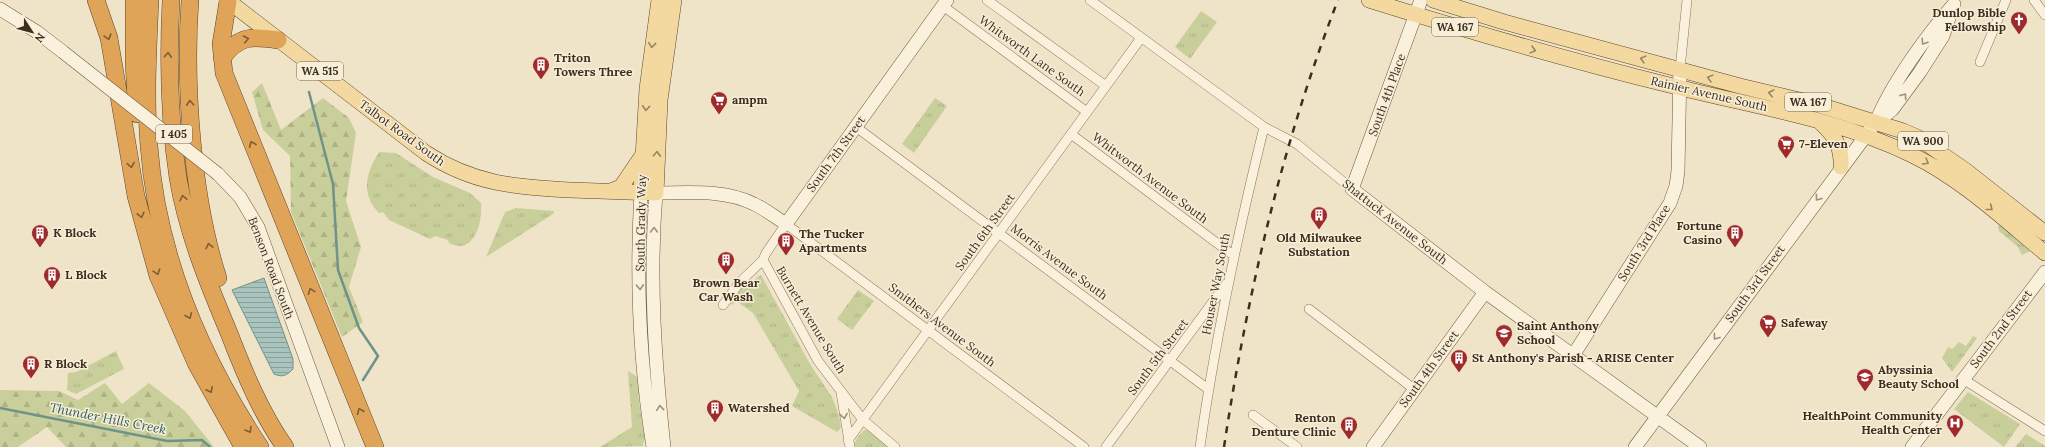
<svg xmlns="http://www.w3.org/2000/svg" width="2045" height="447" viewBox="0 0 2045 447" font-family="Lora,serif">
<defs>
<pattern id="grass-tufts" width="24" height="20" patternUnits="userSpaceOnUse"><rect width="24" height="20" fill="#c9cf9b"/><path d="M3 7l-1-3M5 7V3M7 7l1-3M15 17l-1-3M17 17v-4M19 17l1-3" fill="none" stroke="#aeb285"/></pattern>
<pattern id="forest-firs" width="22" height="20" patternUnits="userSpaceOnUse"><rect width="22" height="20" fill="#c9cf9b"/><path d="M5 1l3.5 6h-7zM16 11l3.5 6h-7z" fill="#aeb285"/></pattern>
<pattern id="water-rules" width="6" height="5" patternUnits="userSpaceOnUse"><rect width="6" height="5" fill="#a9c4bc"/><path d="M0 2.5h6" fill="none" stroke="#8ba098"/></pattern>
</defs>
<rect width="100%" height="100%" fill="#f0e4c8"/>
<path fill="url(#grass-tufts)" d="M1201,11L1217,22L1190,59L1175,47Z
M935,98L947,106L914,153L902,144Z
M379,152L396,153L433,177L470,193L481,203C483,222 474,256 449,243L448,240L435,236L430,239L389,220L383,212L379,213C360,193 366,173 379,152Z
M516,208L554,211L553,214L486,257L505,212Z
M2000,225L2031,251L2022,255L2018,247L1999,231L1998,227Z
M761,275L810,364L832,397L839,415L841,428L837,432L792,406L799,391L753,313L736,301L732,305L731,303L742,287Z
M858,290L874,301L852,330L837,319Z
M1973,336L1977,338L1952,372L1942,358L1948,347L1952,349L1959,342L1966,346Z
M116,351L124,369L76,394L67,390L68,373L76,372Z
M628,371L639,378L640,393L638,395L645,440L643,443V446L600,447L632,427Z
M1968,392L2020,424L2004,447L1954,409Z
M864,430H869L888,447H853L857,438Z
M2026,434L2045,446V447H2015Z"/>
<path fill="url(#forest-firs)" d="M262,83L281,130L323,98L349,118L356,133L346,201L361,247L349,287L363,322L342,337L291,212L290,156L263,130L252,92Z
M105,383L122,404L149,383L185,411L214,447H66L47,427L18,447H0V390L59,391L78,400Z"/>
<path fill="url(#water-rules)" stroke="#6f938a" d="M264,278L293,359V369C287,375 283,378 274,374L232,290Z"/>
<g fill="none" stroke-linecap="round" stroke-linejoin="round">
<path stroke="#6f938a" stroke-width="2.5" d="M309,92L333,184L338,270L359,328L378,356L363,380
M0,408L167,441L202,440L210,447"/>
<g stroke="#8d765c" stroke-width="10">
<path id="street" d="M987,0L1106,86
M1090,0L1264,127L1297,144L1352,189
M2034,0L2045,15
M943,6L1087,112
M1980,62L2006,0
M1680,69L1687,0
M856,127L1208,389
M1071,134L1233,255
M763,260L818,361L863,420L895,447
M723,305L740,282L763,260L766,253L786,224L1084,447
M1309,309L1414,389
M1963,379L2045,431
M841,393L850,447
M1253,415L1297,447
M848,440L1141,38
M1106,447L1226,284
M1200,447C1215,339 1238,233 1264,127"/>
</g>
<g stroke="#6f573f" stroke-width="14">
<path id="secondary" d="M1421,0L1352,189L1485,292L1700,447
M0,9L37,32L63,52
M1876,122L1892,110L1920,72L1943,36L1952,9
M218,174L240,197L258,227L338,447
M641,192C636,275 640,366 653,447
M1574,354L1670,203L1676,186L1678,171L1680,69
M664,447C655,363 649,278 656,193C688,193 724,189 754,204C765,209 775,217 786,224L947,0
M1373,447L1485,292
M1635,447L1876,122C1891,84 1927,35 1954,4
M1912,447L2045,272"/>
</g>
<g stroke="#5b4430" stroke-width="16">
<path id="primary" d="M227,0L426,153C473,184 515,187 570,190C598,191 627,192 656,193L660,100L674,0
M1369,0C1468,31 1568,60 1669,85C1750,106 1836,118 1912,155C1960,178 2004,219 2045,253
M1433,0L1504,22L1740,86L1816,104L1903,131L1917,137L1965,170L2045,233
M1821,123C1835,136 1842,147 1841,167
M611,191L621,187L642,156
M641,192L647,89L659,0"/>
</g>
<g stroke="#5b4430" stroke-width="18">
<path id="highway" d="M96,0L109,38L136,196L158,276L196,363L243,447
M134,0V63L137,114
M150,0C148,48 145,97 149,146C157,255 200,356 260,447
M171,0C168,59 169,119 178,178C187,232 208,283 229,333C244,372 261,413 285,447
M190,0C184,85 192,197 218,278
M228,1L221,44L224,73L375,447
M222,58C239,35 252,36 278,40"/>
</g>
<use href="#street" stroke="#faf1dc" stroke-width="9"/>
<use href="#secondary" stroke="#faf1dc" stroke-width="13"/>
<use href="#primary" stroke="#f3d9a0" stroke-width="15"/>
<use href="#highway" stroke="#e0a458" stroke-width="17"/>
<path stroke="#3d2e20" stroke-width="2.5" stroke-dasharray="7 7" stroke-linecap="butt" d="M1224,447C1247,295 1282,144 1338,0"/>
<g stroke="#6f573f" stroke-width="14" stroke-linecap="butt">
<path id="secondary-bridge" d="M63,52L218,174"/>
</g>
<use href="#secondary-bridge" stroke="#faf1dc" stroke-width="13"/>
</g>
<defs><path id="oneway-chevron" d="M-2-3.5L2.5 0L-2 3.5" fill="none" stroke-width="1.6" stroke-linecap="round" stroke-linejoin="round"/></defs>
<g stroke="#7e5d36">
<use href="#oneway-chevron" transform="translate(108 37) rotate(74)"/>
<use href="#oneway-chevron" transform="translate(246 39) rotate(-12)"/>
<use href="#oneway-chevron" transform="translate(168 55) rotate(-87)"/>
<use href="#oneway-chevron" transform="translate(190 103) rotate(-93)"/>
<use href="#oneway-chevron" transform="translate(252 144) rotate(-112)"/>
<use href="#oneway-chevron" transform="translate(131 165) rotate(81)"/>
<use href="#oneway-chevron" transform="translate(183 198) rotate(-103)"/>
<use href="#oneway-chevron" transform="translate(141 215) rotate(76)"/>
<use href="#oneway-chevron" transform="translate(209 246) rotate(-103)"/>
<use href="#oneway-chevron" transform="translate(157 272) rotate(72)"/>
<use href="#oneway-chevron" transform="translate(311 291) rotate(-111)"/>
<use href="#oneway-chevron" transform="translate(189 316) rotate(68)"/>
<use href="#oneway-chevron" transform="translate(210 390) rotate(63)"/>
<use href="#oneway-chevron" transform="translate(360 411) rotate(-112)"/>
<use href="#oneway-chevron" transform="translate(249 430) rotate(59)"/>
</g>
<g stroke="#9c907e">
<use href="#oneway-chevron" transform="translate(1924 42) rotate(124)"/>
<use href="#oneway-chevron" transform="translate(1904 96) rotate(-54)"/>
<use href="#oneway-chevron" transform="translate(1818 198) rotate(126)"/>
<use href="#oneway-chevron" transform="translate(654 230) rotate(-90)"/>
<use href="#oneway-chevron" transform="translate(640 287) rotate(87)"/>
<use href="#oneway-chevron" transform="translate(1716 337) rotate(126)"/>
<use href="#oneway-chevron" transform="translate(660 408) rotate(-96)"/>
<use href="#oneway-chevron" transform="translate(844 416) rotate(81)"/>
</g>
<g stroke="#988460">
<use href="#oneway-chevron" transform="translate(652 45) rotate(96)"/>
<use href="#oneway-chevron" transform="translate(1533 50) rotate(15)"/>
<use href="#oneway-chevron" transform="translate(1643 59) rotate(-165)"/>
<use href="#oneway-chevron" transform="translate(1710 78) rotate(-165)"/>
<use href="#oneway-chevron" transform="translate(1771 93) rotate(-167)"/>
<use href="#oneway-chevron" transform="translate(646 108) rotate(94)"/>
<use href="#oneway-chevron" transform="translate(657 154) rotate(-87)"/>
<use href="#oneway-chevron" transform="translate(1926 162) rotate(30)"/>
<use href="#oneway-chevron" transform="translate(1990 208) rotate(38)"/>
</g>
<defs>
<g id="church-pin" transform="scale(0.9)"><path d="M0 17L-7.5 6A9.5 9.5 0 1 1 7.5 6Z" fill="#9e2a2b" stroke="#f7eed8"/><path d="M-1.2-6h2.4v3.5h3.3v2.4h-3.3V6h-2.4V-.1h-3.3v-2.4h3.3Z" fill="#fff"/></g>
<g id="building-pin" transform="scale(0.9)"><path d="M0 17L-7.5 6A9.5 9.5 0 1 1 7.5 6Z" fill="#9e2a2b" stroke="#f7eed8"/><path d="M-4-6H4V6H1V3H-1V6H-4ZM-2.5-4.3h1.7v1.8h-1.7ZM.8-4.3h1.7v1.8H.8ZM-2.5-1h1.7V.8h-1.7ZM.8-1h1.7V.8H.8Z" fill="#fff"/></g>
<g id="supermarket-pin" transform="scale(0.9)"><path d="M0 17L-7.5 6A9.5 9.5 0 1 1 7.5 6Z" fill="#9e2a2b" stroke="#f7eed8"/><path d="M-6-5.5h2.5l.6 2H6L4.5 2H-2.5L-4.4-4H-6ZM-1.5 3.2a1.3 1.3 0 1 0 .1 0ZM3 3.2a1.3 1.3 0 1 0 .1 0Z" fill="#fff"/></g>
<g id="school-pin" transform="scale(0.9)"><path d="M0 17L-7.5 6A9.5 9.5 0 1 1 7.5 6Z" fill="#9e2a2b" stroke="#f7eed8"/><path d="M0-5L7-2L0 1L-7-2ZM-4 1L0 2.5L4 1V4Q0 6-4 4Z" fill="#fff"/></g>
<g id="hospital-pin" transform="scale(0.9)"><path d="M0 17L-7.5 6A9.5 9.5 0 1 1 7.5 6Z" fill="#9e2a2b" stroke="#f7eed8"/><path d="M-5-5h3v3.5h4V-5h3V5h-3V1.5h-4V5h-3Z" fill="#fff"/></g>
</defs>
<g fill-rule="evenodd">
<use href="#church-pin" x="2019" y="20"/>
<use href="#building-pin" x="541" y="65"/>
<use href="#supermarket-pin" x="719" y="100"/>
<use href="#supermarket-pin" x="1786" y="144"/>
<use href="#building-pin" x="1319" y="215"/>
<use href="#building-pin" x="40" y="233"/>
<use href="#building-pin" x="1735" y="233"/>
<use href="#building-pin" x="786" y="241"/>
<use href="#building-pin" x="726" y="260"/>
<use href="#building-pin" x="52" y="275"/>
<use href="#supermarket-pin" x="1768" y="323"/>
<use href="#school-pin" x="1504" y="333"/>
<use href="#building-pin" x="1459" y="358"/>
<use href="#building-pin" x="31" y="364"/>
<use href="#school-pin" x="1865" y="377"/>
<use href="#building-pin" x="715" y="408"/>
<use href="#hospital-pin" x="1955" y="423"/>
<use href="#building-pin" x="1349" y="425"/>
</g>
<g text-anchor="middle" stroke-width="3" stroke-linejoin="round" paint-order="stroke">
<g fill="#f7eed8" stroke="#756857" stroke-width="1">
<rect x="1432" y="18" width="46" height="18" rx="3"/>
<rect x="297" y="62" width="46" height="18" rx="3"/>
<rect x="1785" y="93" width="46" height="18" rx="3"/>
<rect x="156" y="125" width="36" height="18" rx="3"/>
<rect x="1898" y="132" width="50" height="18" rx="3"/>
</g>
<g font-size="11" font-weight="bold" fill="#3d2e20">
<text x="1455" y="31">WA 167</text>
<text x="320" y="75">WA 515</text>
<text x="1808" y="106">WA 167</text>
<text x="174" y="138">I 405</text>
<text x="1923" y="145">WA 900</text>
</g>
<g font-size="12" font-weight="bold" fill="#3d2e20" stroke="#f7eed8" text-anchor="start">
<text x="2006" y="17" text-anchor="end">Dunlop Bible<tspan x="2006" dy="14">Fellowship</tspan></text>
<text x="554" y="62">Triton<tspan x="554" dy="14">Towers Three</tspan></text>
<text x="732" y="104">ampm</text>
<text x="1799" y="148">7-Eleven</text>
<text x="1722" y="230" text-anchor="end">Fortune<tspan x="1722" dy="14">Casino</tspan></text>
<text x="53" y="237">K Block</text>
<text x="799" y="238">The Tucker<tspan x="799" dy="14">Apartments</tspan></text>
<text x="1319" y="242" text-anchor="middle">Old Milwaukee<tspan x="1319" dy="14">Substation</tspan></text>
<text x="65" y="279">L Block</text>
<text x="726" y="287" text-anchor="middle">Brown Bear<tspan x="726" dy="14">Car Wash</tspan></text>
<text x="1781" y="327">Safeway</text>
<text x="1517" y="330">Saint Anthony<tspan x="1517" dy="14">School</tspan></text>
<text x="1472" y="362">St Anthony's Parish - ARISE Center</text>
<text x="44" y="368">R Block</text>
<text x="1878" y="374">Abyssinia<tspan x="1878" dy="14">Beauty School</tspan></text>
<text x="728" y="412">Watershed</text>
<text x="1942" y="420" text-anchor="end">HealthPoint Community<tspan x="1942" dy="14">Health Center</tspan></text>
<text x="1336" y="422" text-anchor="end">Renton<tspan x="1336" dy="14">Denture Clinic</tspan></text>
</g>
<g font-size="12" fill="#3d2e20" stroke="#f7eed8">
<text transform="translate(1032 56) rotate(36)" y="4">Whitworth Lane South</text>
<text transform="translate(1709 94) rotate(13)" y="4">Rainier Avenue South</text>
<text transform="translate(1387 95) rotate(-70)" y="4">South 4th Place</text>
<text transform="translate(402 133) rotate(36)" y="4">Talbot Road South</text>
<text transform="translate(836 154) rotate(-54)" y="4">South 7th Street</text>
<text transform="translate(1150 178) rotate(37)" y="4">Whitworth Avenue South</text>
<text transform="translate(1395 222) rotate(38)" y="4">Shattuck Avenue South</text>
<text transform="translate(641 223) rotate(-89)" y="4">South Grady Way</text>
<text transform="translate(985 232) rotate(-54)" y="4">South 6th Street</text>
<text transform="translate(1644 243) rotate(-58)" y="4">South 3rd Place</text>
<text transform="translate(1059 262) rotate(37)" y="4">Morris Avenue South</text>
<text transform="translate(271 268) rotate(69)" y="4">Benson Road South</text>
<text transform="translate(1216 284) rotate(-79)" y="4">Houser Way South</text>
<text transform="translate(1755 284) rotate(-54)" y="4">South 3rd Street</text>
<text transform="translate(811 320) rotate(59)" y="4">Burnett Avenue South</text>
<text transform="translate(942 325) rotate(37)" y="4">Smithers Avenue South</text>
<text transform="translate(2001 329) rotate(-53)" y="4">South 2nd Street</text>
<text transform="translate(1158 357) rotate(-53)" y="4">South 5th Street</text>
<text transform="translate(1429 369) rotate(-54)" y="4">South 4th Street</text>
</g>
<g font-size="13" font-style="italic" fill="#2f5d5a" stroke="#f7eed8">
<text transform="translate(108 418) rotate(11)" y="5">Thunder Hills Creek</text>
</g>
</g>
<g transform="translate(32 32) rotate(126)" stroke="#f7eed8" stroke-width="3" paint-order="stroke">
<path d="M0-3L7 15L0 10L-7 15Z" fill="#3d2e20"/>
<text y="-6" font-size="11" font-weight="bold" text-anchor="middle" fill="#3d2e20">N</text>
</g>
</svg>
